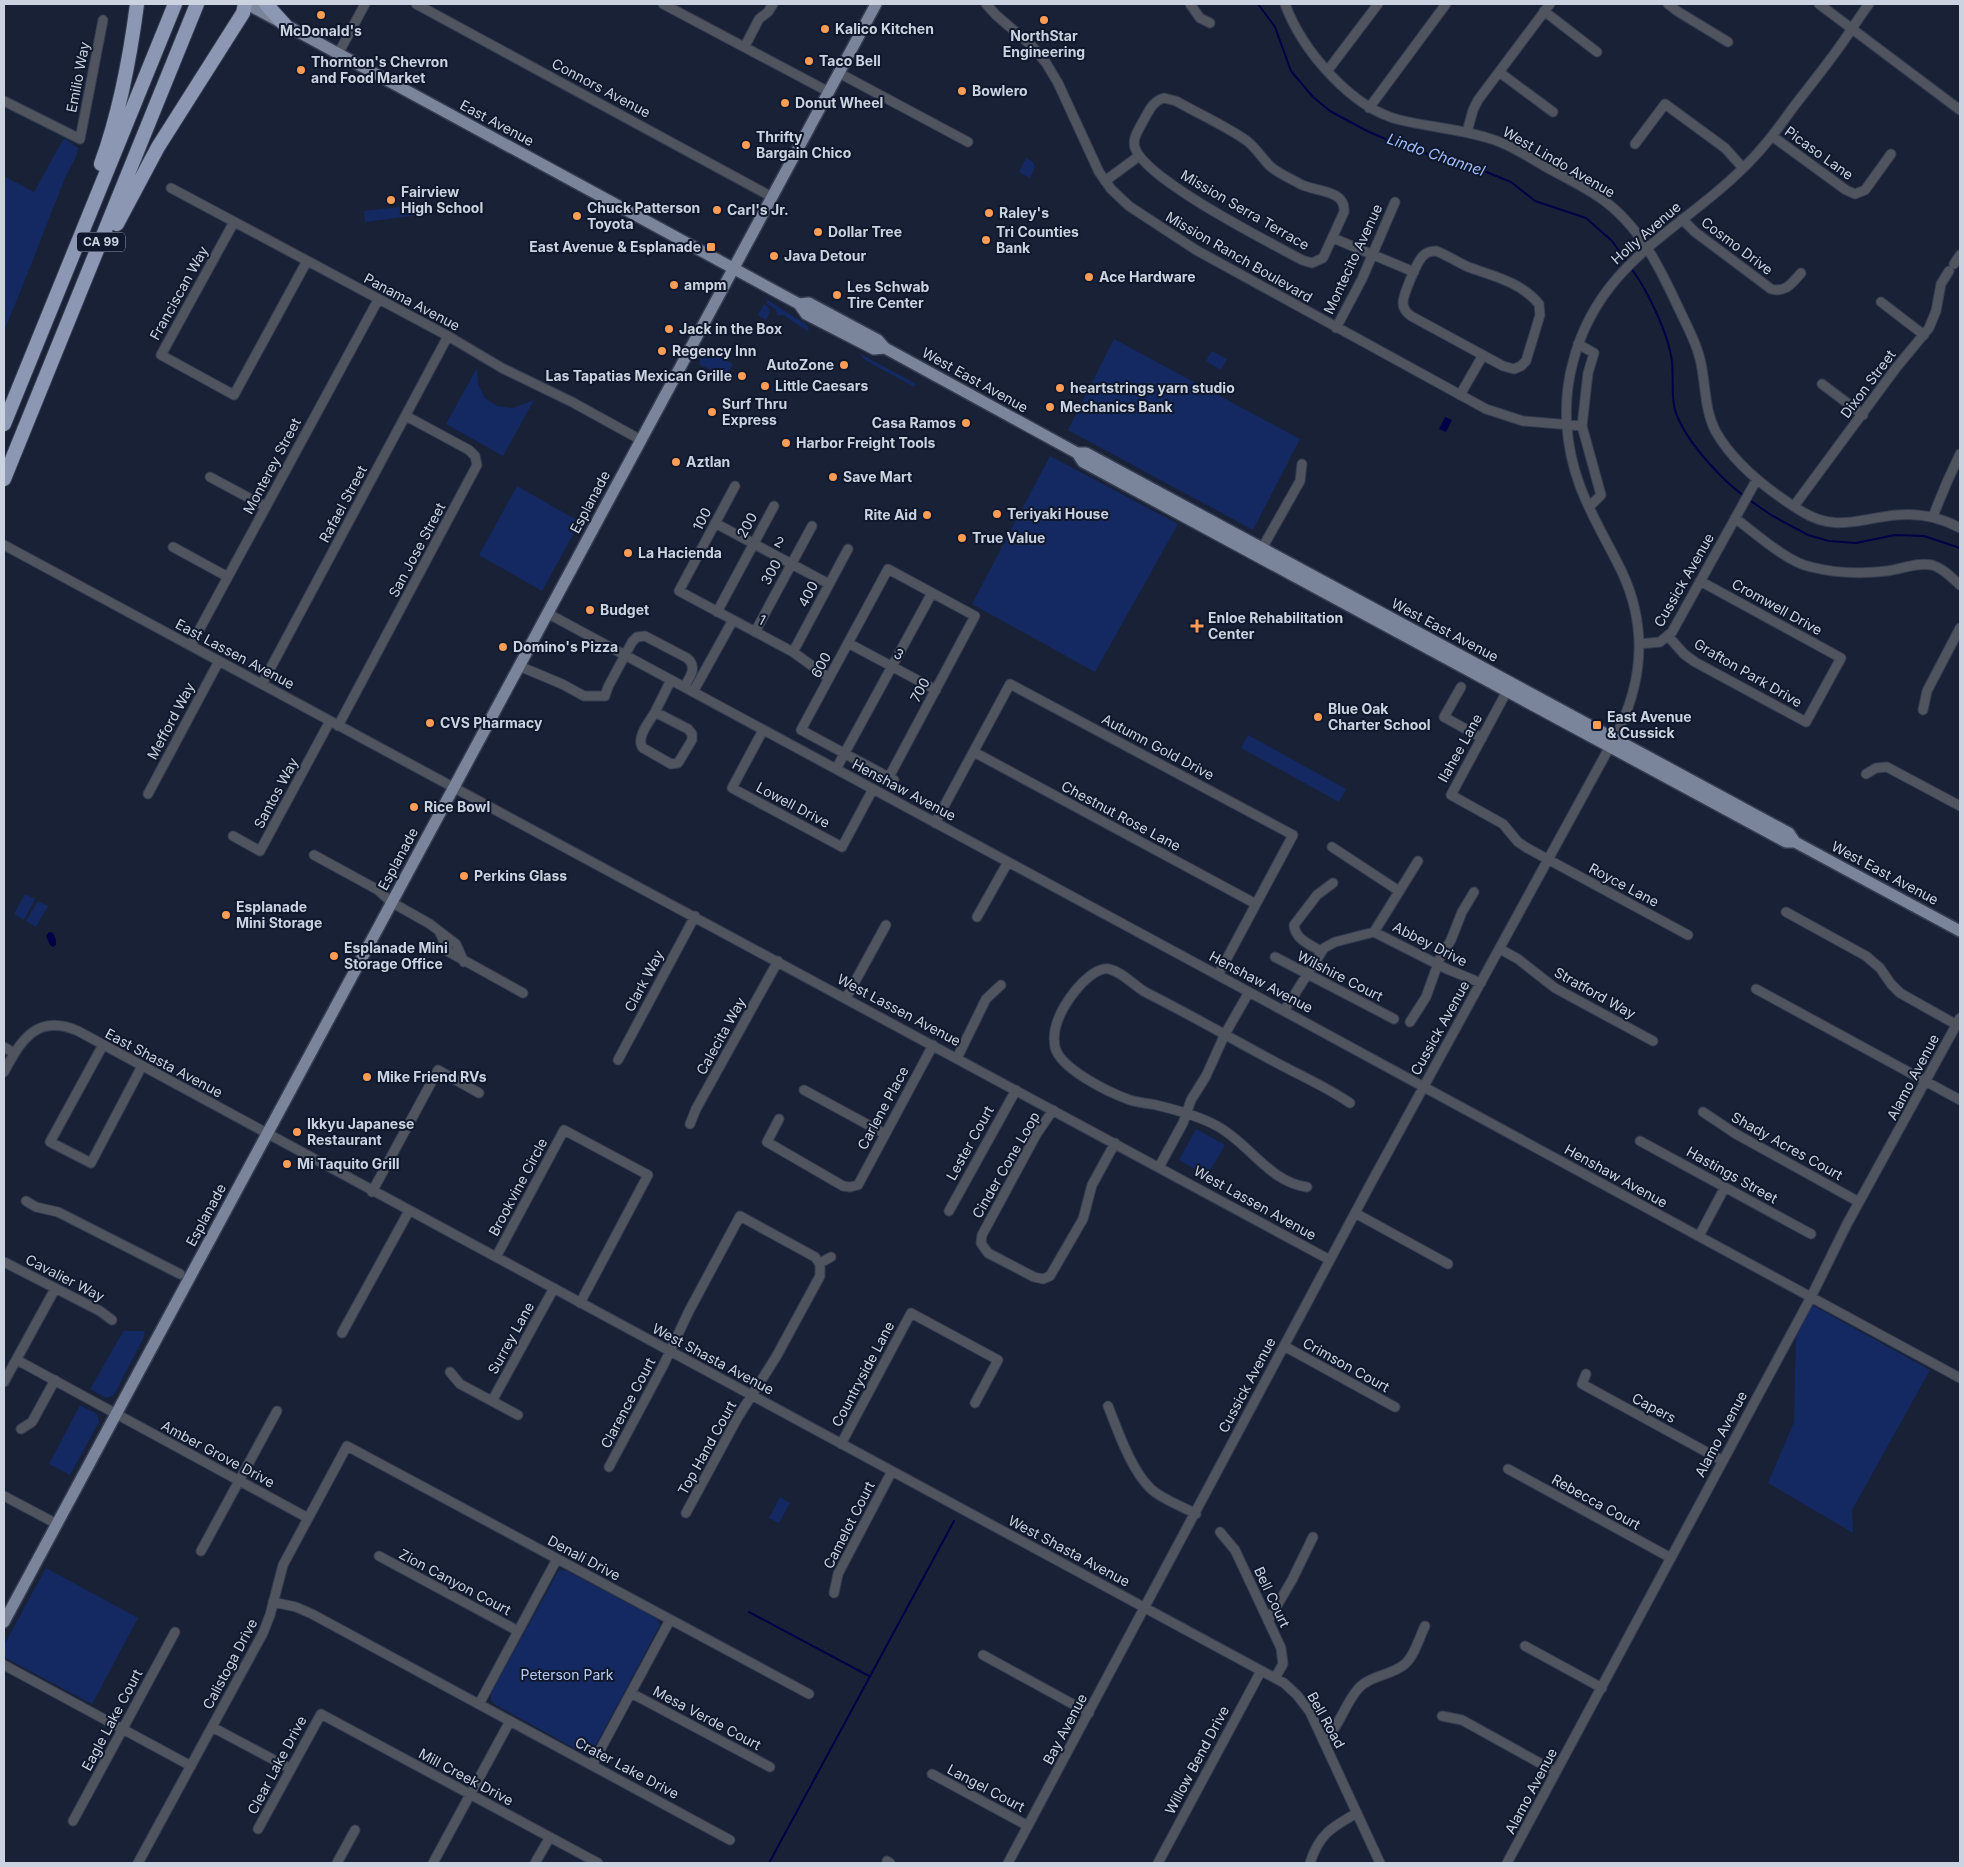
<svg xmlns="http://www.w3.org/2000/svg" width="1964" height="1867" viewBox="0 0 1964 1867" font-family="Inter,sans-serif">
<rect width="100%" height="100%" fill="#182136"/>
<path fill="#142962" d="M64,138L78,148C77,160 67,171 63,183C44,231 26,279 6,326L4,325V176L34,192Z
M1026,158L1033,162L1035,167L1030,178L1019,172Z
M416,205L418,215L365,222L364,211Z
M766,299L807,325L809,332L783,315L777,316L776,310L767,304Z
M764,304L769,308L770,312L766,320L758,315Z
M1114,339L1300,439L1253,530L1068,430Z
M1212,351L1227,359L1221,370L1206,361Z
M708,352H711L733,364L726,376L700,365V359Z
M859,353L916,384L914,387L865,360Z
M477,368L478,384L485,398L497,406L513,408L534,400L503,456L446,424Z
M1050,456L1178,524L1095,672L972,604Z
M517,486L580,522L542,591L479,555Z
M1248,735L1346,789L1339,802L1241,748Z
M25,894L35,899L24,920L14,914Z
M38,901L48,906L36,927L26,921Z
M1196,1129L1225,1145L1207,1176L1179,1160Z
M1812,1305L1930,1370L1852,1510L1853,1533L1768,1483L1794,1422L1796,1334Z
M124,1330L127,1331H143L145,1332L143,1339L114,1395L106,1398L90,1389Z
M80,1405L97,1414L99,1422L70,1475L49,1464Z
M780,1497L790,1503L779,1523L769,1518Z
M46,1568L138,1618L92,1704L4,1657V1645Z
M560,1570L567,1571L657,1619L660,1625L593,1750L588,1754L583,1753L496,1705L491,1700V1693L558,1572Z"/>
<path fill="#010046" d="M1445,417L1452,420L1446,432L1439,429Z
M49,932L53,933L56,940V945L53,947L50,945L46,936Z"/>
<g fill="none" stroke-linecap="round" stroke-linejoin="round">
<path stroke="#010046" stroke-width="2" d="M1258,4L1275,27L1291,71L1313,97L1330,111L1367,131L1388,140L1433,156L1452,158L1511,182L1535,201L1586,218L1612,241L1627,262
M1631,268C1648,291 1669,335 1672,362C1674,381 1670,401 1678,418C1689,444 1722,480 1744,496
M1748,499L1771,515L1808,535L1829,541L1856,543L1895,535L1924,536L1960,548
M749,1612L869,1676
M769,1863L954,1521"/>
<g stroke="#353d51" stroke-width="11">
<path id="minor" d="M416,4L772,197
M663,4L829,92
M986,4L996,15L1032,46L1046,63L1058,83L1099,172L1111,189L1129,206L1196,250L1486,409L1523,421L1582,426
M1190,4L1200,18L1210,23
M1285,4C1302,50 1351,108 1400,120C1429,127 1459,129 1488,138C1509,144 1527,156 1546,167C1564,177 1583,186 1599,197C1640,225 1660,268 1680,311C1687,326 1696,342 1700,359C1706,383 1704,410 1716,432C1735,465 1769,491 1801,511C1836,533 1860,518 1897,515C1920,513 1940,517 1960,528
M1668,4L1677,11L1728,42
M1819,4L1960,110
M1544,11L1597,52
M745,46L759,19L768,12L773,4
M338,54L365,4
M1328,70L1378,4
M1499,72L1553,112
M839,73L968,142
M1164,98L1176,101C1197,113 1228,127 1247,141C1256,148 1262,158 1270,166C1279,174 1290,178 1300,184C1315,192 1346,189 1344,212L1323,258L1312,263L1302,260C1269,242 1146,180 1135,148C1132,139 1138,131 1142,123C1148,113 1152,101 1164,98Z
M4,101L80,139L103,20
M1369,108L1446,4
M1467,132L1473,110L1478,100L1550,4
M1772,136L1846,190L1855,194L1865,190L1891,154
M1635,144L1665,104L1725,148L1743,168
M1105,181L1139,156
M171,188L448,336L502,368L572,402L641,440
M1682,219L1695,232L1771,289C1786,293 1792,283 1801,273
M234,222L161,355L234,395L307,261
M1333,238L1414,272
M1436,251C1447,255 1457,262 1468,267C1493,276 1521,282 1539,304L1540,315L1526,361L1521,366L1514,369L1503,366L1411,316C1407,313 1403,309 1403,303C1403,295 1416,264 1422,257C1425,253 1430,251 1436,251Z
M1954,264L1960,255
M1881,302L1924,335
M1336,328L1362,279L1395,202
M1578,344L1594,353L1588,373L1582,426L1601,495L1589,507
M1822,384L1863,415
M1460,395L1483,355
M210,477L266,507
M735,486L679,591L793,652L829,678
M1794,506L1896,368L1929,328L1936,311L1941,284L1949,271
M1933,516L1947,482L1960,454
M1735,518C1755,533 1787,562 1811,567C1835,573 1862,574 1887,571C1902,569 1917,562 1932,565C1943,568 1952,578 1960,585
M715,523L829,584
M4,545L1330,1260
M173,547L228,577
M1260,552L1300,481L1302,464
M717,612L774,506
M547,613L1249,992L1960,1378
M755,632L812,526
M1668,636L1684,654L1695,662L1806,722L1841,658L1700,581
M848,643L936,690
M1639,644L1660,642L1672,632L1757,479
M191,645L378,300
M793,652L848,549
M519,666L562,684L584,696H605L608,687L632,642L637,637L645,636L687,658C698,667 690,677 684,687
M262,684L448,336
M1461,687L1444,717L1482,738
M1507,691L1451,795L1503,824L1518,842L1527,848L1688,935
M693,692L733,620
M1923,710L1927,691L1960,628
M655,712L688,729L692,734V740L678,763L671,764L643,748C635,738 650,721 655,712Z
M655,712L671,680
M338,726L477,465L475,456L469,450L406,416
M763,730L732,788L842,847L873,789
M974,752L1256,904
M836,769L932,593
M1866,774L1876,768L1887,767L1960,806
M889,777L975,616L888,569L801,730L894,780
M148,794L219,661
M935,823L1010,684L1293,835L1218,975
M233,836L260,851L330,721
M1332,847L1399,891
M314,855L378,890L391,902L430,924L456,944L464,962
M1786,912L1866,956L1880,968L1891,984L1900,993L1957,1025
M977,917L1008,862
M1374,932L1418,861
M440,933L449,952L523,993
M1500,949L1518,959L1555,988L1653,1041
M1321,951C1310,945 1295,939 1294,925L1317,895L1333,883
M1275,957L1394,1019
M1756,989L1960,1100
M846,998L886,925
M1284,1011L1324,948L1335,942L1374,932L1447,969L1481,983
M1410,1022L1426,997L1440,958L1451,940L1462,912L1474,892
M103,1045L50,1142L91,1163L142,1066
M4,1047L14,1053
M957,1058L986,999L1001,985
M618,1060L695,916
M4,1072C21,1040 37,1013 78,1031L1284,1683L1297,1695L1310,1712L1380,1863
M804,1090L885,1134
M1053,1110L1036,1135L982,1235L981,1243L988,1253L1034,1277L1043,1279L1050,1276L1083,1219L1092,1185L1115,1143
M1703,1112L1736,1134L1859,1202
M779,1119L767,1142L843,1186L850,1187L858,1185L933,1045
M690,1124L696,1109L778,961
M1640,1141L1811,1234
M1159,1167L1183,1123L1191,1100L1206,1076L1225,1034L1249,992
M1307,1187C1269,1182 1249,1143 1217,1126C1199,1116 1177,1110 1156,1105C1148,1103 1139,1103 1130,1100C1110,1093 1060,1069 1055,1047C1051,1027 1064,1005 1075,991C1082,982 1097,967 1109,969C1123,972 1135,987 1147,993C1191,1015 1234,1040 1277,1063C1303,1077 1325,1086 1350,1103
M372,1192L438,1070L479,1093
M26,1201L36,1207L58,1212L180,1274
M949,1211L1016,1090
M1355,1213L1448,1264
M1699,1236L1725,1187
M496,1257L564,1130L648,1175L580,1303
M4,1262L100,1311L112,1320
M820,1263L831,1257
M342,1333L409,1211
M1284,1346L1395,1407
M17,1360L308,1518
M450,1372L460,1384L518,1415
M1586,1374L1582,1384L1723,1461
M4,1382L55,1289
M492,1401L554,1288
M1108,1406C1118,1431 1131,1470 1151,1489C1163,1500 1182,1506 1196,1514
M21,1429L32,1422L55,1380
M841,1444L911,1313L998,1360L975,1403
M609,1467L663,1366L689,1311L740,1216L815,1257L820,1264V1276L776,1357L738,1417L686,1513
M1508,1469L1671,1558
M4,1496L57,1524
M1220,1532L1235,1550L1281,1648L1283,1664L1275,1678
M201,1551L277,1411
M379,1556L518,1631
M834,1593L838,1574L892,1471
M273,1602L296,1607L312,1614L730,1840
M1268,1621L1292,1580L1313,1537
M1525,1646L1602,1688
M983,1655L1089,1713
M4,1665L191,1766
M631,1693L770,1767
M479,1704L557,1559
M1442,1716L1462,1720L1556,1772
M212,1727L291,1769
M1324,1741C1340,1726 1344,1705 1358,1689C1370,1675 1391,1676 1405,1664C1415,1655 1419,1638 1425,1626
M592,1765L670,1620
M932,1774L1028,1826
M73,1821L175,1632
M258,1829L321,1714L598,1863
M887,1861L890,1863
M138,1863L263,1633L270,1615L283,1565L347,1446L809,1694
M337,1863L355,1830
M433,1863L510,1721
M535,1863L550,1837
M1008,1863L1371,1183L1614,739C1643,685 1648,628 1622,572C1608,543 1591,516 1580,486C1565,446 1562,402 1573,362C1600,257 1687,229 1754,157C1768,142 1780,126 1792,109C1811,84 1832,59 1849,33C1856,23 1862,13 1869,4
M1158,1863L1261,1671
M1310,1863C1319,1834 1332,1827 1357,1813
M1507,1863L1811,1297L1847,1224L1960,1018"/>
</g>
<g stroke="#353d51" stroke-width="14">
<path id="major" d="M247,4L799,304L806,314L874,349L885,348
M799,304L809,303L878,340L885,348L1077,453L1083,462L1786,842H1795
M1077,453H1086L1789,833L1795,842L1960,931
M4,1622L876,4"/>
</g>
<g stroke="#353d51" stroke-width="16">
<path id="highway" d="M266,4L285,25
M101,164C120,112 130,58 137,4
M117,224L158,147L243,13L245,4
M4,424L175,4
M4,479L197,4"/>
</g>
<use href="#minor" stroke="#4f545f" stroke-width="9"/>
<use href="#major" stroke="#7a859b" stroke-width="11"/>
<use href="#highway" stroke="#8c98b3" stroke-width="14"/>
</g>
<g fill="#fd9d55" stroke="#0f182c" stroke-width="2">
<circle cx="321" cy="15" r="5"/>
<circle cx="1044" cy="20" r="5"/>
<circle cx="825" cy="29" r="5"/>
<circle cx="809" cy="61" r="5"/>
<circle cx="301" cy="70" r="5"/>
<circle cx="962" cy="91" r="5"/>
<circle cx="785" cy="103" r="5"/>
<circle cx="746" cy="145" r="5"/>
<circle cx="391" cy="200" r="5"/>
<circle cx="717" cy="210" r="5"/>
<circle cx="989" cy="213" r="5"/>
<circle cx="577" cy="216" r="5"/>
<circle cx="818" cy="232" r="5"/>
<circle cx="986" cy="240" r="5"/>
<rect x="706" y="242" width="10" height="10" rx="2.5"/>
<circle cx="774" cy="256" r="5"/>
<circle cx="1089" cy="277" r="5"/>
<circle cx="674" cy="285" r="5"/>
<circle cx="837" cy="295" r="5"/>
<circle cx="669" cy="329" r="5"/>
<circle cx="662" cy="351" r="5"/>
<circle cx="844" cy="365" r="5"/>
<circle cx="742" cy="376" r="5"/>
<circle cx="765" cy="386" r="5"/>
<circle cx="1060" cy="388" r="5"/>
<circle cx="1050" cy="407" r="5"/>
<circle cx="712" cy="412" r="5"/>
<circle cx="966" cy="423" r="5"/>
<circle cx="786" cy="443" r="5"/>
<circle cx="676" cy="462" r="5"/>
<circle cx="833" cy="477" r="5"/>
<circle cx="997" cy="514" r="5"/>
<circle cx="927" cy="515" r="5"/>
<circle cx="962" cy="538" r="5"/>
<circle cx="628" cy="553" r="5"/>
<circle cx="590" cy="610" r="5"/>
<path d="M1194.5 618.5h5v5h5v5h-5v5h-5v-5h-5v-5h5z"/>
<circle cx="503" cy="647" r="5"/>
<circle cx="1318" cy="717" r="5"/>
<circle cx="430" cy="723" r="5"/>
<rect x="1592" y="720" width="10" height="10" rx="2.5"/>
<circle cx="414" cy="807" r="5"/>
<circle cx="464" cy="876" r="5"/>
<circle cx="226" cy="915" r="5"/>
<circle cx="334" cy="956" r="5"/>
<circle cx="367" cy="1077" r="5"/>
<circle cx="297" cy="1132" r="5"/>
<circle cx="287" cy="1164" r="5"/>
</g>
<g text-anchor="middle" stroke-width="4" stroke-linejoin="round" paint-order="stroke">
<rect fill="#0f182c" stroke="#939aaa" stroke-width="1" x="77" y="232.5" width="48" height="19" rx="4"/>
<g font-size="12" font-weight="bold" fill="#cbd2e0">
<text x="101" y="246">CA 99</text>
</g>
<g font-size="14" font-weight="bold" fill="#cbd2e0" stroke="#0f182c" text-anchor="start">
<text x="835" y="34">Kalico Kitchen</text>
<text x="321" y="36" text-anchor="middle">McDonald's</text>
<text x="1044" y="41" text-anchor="middle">NorthStar<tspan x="1044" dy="16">Engineering</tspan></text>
<text x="819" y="66">Taco Bell</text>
<text x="311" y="67">Thornton's Chevron<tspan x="311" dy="16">and Food Market</tspan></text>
<text x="972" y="96">Bowlero</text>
<text x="795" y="108">Donut Wheel</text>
<text x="756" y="142">Thrifty<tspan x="756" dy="16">Bargain Chico</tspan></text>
<text x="401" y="197">Fairview<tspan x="401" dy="16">High School</tspan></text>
<text x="587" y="213">Chuck Patterson<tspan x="587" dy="16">Toyota</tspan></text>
<text x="727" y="215">Carl's Jr.</text>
<text x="999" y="218">Raley's</text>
<text x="828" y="237">Dollar Tree</text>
<text x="996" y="237">Tri Counties<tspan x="996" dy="16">Bank</tspan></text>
<text x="701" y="252" text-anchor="end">East Avenue &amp; Esplanade</text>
<text x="784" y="261">Java Detour</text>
<text x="1099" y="282">Ace Hardware</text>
<text x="684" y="290">ampm</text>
<text x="847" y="292">Les Schwab<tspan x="847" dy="16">Tire Center</tspan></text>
<text x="679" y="334">Jack in the Box</text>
<text x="672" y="356">Regency Inn</text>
<text x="834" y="370" text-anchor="end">AutoZone</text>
<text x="732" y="381" text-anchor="end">Las Tapatias Mexican Grille</text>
<text x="775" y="391">Little Caesars</text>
<text x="1070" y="393">heartstrings yarn studio</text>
<text x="722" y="409">Surf Thru<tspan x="722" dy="16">Express</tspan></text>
<text x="1060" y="412">Mechanics Bank</text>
<text x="956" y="428" text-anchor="end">Casa Ramos</text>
<text x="796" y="448">Harbor Freight Tools</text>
<text x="686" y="467">Aztlan</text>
<text x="843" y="482">Save Mart</text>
<text x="1007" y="519">Teriyaki House</text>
<text x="917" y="520" text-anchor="end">Rite Aid</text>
<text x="972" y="543">True Value</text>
<text x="638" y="558">La Hacienda</text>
<text x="600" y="615">Budget</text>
<text x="1208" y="623">Enloe Rehabilitation<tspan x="1208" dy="16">Center</tspan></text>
<text x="513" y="652">Domino's Pizza</text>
<text x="1328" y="714">Blue Oak<tspan x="1328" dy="16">Charter School</tspan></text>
<text x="1607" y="722">East Avenue<tspan x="1607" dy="16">&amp; Cussick</tspan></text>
<text x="440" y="728">CVS Pharmacy</text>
<text x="424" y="812">Rice Bowl</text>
<text x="474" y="881">Perkins Glass</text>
<text x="236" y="912">Esplanade<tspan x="236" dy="16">Mini Storage</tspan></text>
<text x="344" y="953">Esplanade Mini<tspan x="344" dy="16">Storage Office</tspan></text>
<text x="377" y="1082">Mike Friend RVs</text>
<text x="307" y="1129">Ikkyu Japanese<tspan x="307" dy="16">Restaurant</tspan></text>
<text x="297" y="1169">Mi Taquito Grill</text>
</g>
<g font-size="14" fill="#cbd2e0" stroke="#0f182c">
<text transform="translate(78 77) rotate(-79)" y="5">Emilio Way</text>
<text transform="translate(601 88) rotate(28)" y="5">Connors Avenue</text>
<text transform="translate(497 123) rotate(28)" y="5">East Avenue</text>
<text transform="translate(1819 153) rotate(36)" y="5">Picaso Lane</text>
<text transform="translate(1559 162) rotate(30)" y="5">West Lindo Avenue</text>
<text transform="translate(1245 210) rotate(30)" y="5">Mission Serra Terrace</text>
<text transform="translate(1646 233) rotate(-41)" y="5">Holly Avenue</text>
<text transform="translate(1737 246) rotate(37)" y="5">Cosmo Drive</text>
<text transform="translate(1239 257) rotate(30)" y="5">Mission Ranch Boulevard</text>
<text transform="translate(1353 259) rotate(-65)" y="5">Montecito Avenue</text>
<text transform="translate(179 293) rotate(-61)" y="5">Franciscan Way</text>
<text transform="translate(412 302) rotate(28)" y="5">Panama Avenue</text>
<text transform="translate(975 380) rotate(29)" y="5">West East Avenue</text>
<text transform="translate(1868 384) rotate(-53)" y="5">Dixon Street</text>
<text transform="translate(272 466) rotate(-62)" y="5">Monterey Street</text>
<text transform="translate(590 502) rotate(-62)" y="5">Esplanade</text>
<text transform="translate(343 504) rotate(-62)" y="5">Rafael Street</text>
<text transform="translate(702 519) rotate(-62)" y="5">100</text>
<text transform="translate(747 525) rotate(-61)" y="5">200</text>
<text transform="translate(779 542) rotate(28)" y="5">2</text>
<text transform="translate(417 550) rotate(-62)" y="5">San Jose Street</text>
<text transform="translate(771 572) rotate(-61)" y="5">300</text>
<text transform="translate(1684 580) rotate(-60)" y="5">Cussick Avenue</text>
<text transform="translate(808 594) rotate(-62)" y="5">400</text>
<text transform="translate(1777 607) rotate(29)" y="5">Cromwell Drive</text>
<text transform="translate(762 620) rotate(28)" y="5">1</text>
<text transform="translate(1445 630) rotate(28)" y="5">West East Avenue</text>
<text transform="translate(235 654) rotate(28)" y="5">East Lassen Avenue</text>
<text transform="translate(899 654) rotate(28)" y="5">3</text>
<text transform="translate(821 665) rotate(-62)" y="5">600</text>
<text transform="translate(1748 673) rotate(30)" y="5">Grafton Park Drive</text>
<text transform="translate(920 690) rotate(-62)" y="5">700</text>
<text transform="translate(171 721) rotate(-62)" y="5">Mefford Way</text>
<text transform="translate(1158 747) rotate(28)" y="5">Autumn Gold Drive</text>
<text transform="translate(1460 748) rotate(-61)" y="5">Ilahee Lane</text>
<text transform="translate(904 790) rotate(28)" y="5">Henshaw Avenue</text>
<text transform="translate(276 793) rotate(-62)" y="5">Santos Way</text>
<text transform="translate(793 805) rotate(28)" y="5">Lowell Drive</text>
<text transform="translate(1121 816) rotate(28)" y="5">Chestnut Rose Lane</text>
<text transform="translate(398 859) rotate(-62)" y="5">Esplanade</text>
<text transform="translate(1885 873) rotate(28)" y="5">West East Avenue</text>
<text transform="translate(1624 885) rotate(28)" y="5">Royce Lane</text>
<text transform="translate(1430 944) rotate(27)" y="5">Abbey Drive</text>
<text transform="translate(1340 976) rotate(27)" y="5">Wilshire Court</text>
<text transform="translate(644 981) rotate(-62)" y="5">Clark Way</text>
<text transform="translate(1261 982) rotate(28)" y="5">Henshaw Avenue</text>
<text transform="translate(1595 993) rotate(29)" y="5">Stratford Way</text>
<text transform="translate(899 1010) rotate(28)" y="5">West Lassen Avenue</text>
<text transform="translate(1440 1028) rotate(-61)" y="5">Cussick Avenue</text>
<text transform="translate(721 1036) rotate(-61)" y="5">Calecita Way</text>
<text transform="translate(164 1063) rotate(28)" y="5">East Shasta Avenue</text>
<text transform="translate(1913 1077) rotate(-62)" y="5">Alamo Avenue</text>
<text transform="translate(883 1108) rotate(-62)" y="5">Carlene Place</text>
<text transform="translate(970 1143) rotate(-61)" y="5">Lester Court</text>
<text transform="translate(1787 1146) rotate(29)" y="5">Shady Acres Court</text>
<text transform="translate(1006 1165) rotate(-60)" y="5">Cinder Cone Loop</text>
<text transform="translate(1732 1175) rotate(29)" y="5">Hastings Street</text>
<text transform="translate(1616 1176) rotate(29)" y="5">Henshaw Avenue</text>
<text transform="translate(518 1187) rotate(-62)" y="5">Brookvine Circle</text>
<text transform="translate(1255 1203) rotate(29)" y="5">West Lassen Avenue</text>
<text transform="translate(206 1215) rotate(-62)" y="5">Esplanade</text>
<text transform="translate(65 1278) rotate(27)" y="5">Cavalier Way</text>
<text transform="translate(511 1338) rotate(-61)" y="5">Surrey Lane</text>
<text transform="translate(713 1359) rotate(28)" y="5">West Shasta Avenue</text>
<text transform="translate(1346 1365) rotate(29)" y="5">Crimson Court</text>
<text transform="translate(863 1374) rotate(-62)" y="5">Countryside Lane</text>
<text transform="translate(1247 1385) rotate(-62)" y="5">Cussick Avenue</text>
<text transform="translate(628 1403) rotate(-62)" y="5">Clarence Court</text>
<text transform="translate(1654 1408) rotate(28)" y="5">Capers</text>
<text transform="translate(1721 1434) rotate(-62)" y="5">Alamo Avenue</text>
<text transform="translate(707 1448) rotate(-61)" y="5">Top Hand Court</text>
<text transform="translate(218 1454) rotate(28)" y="5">Amber Grove Drive</text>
<text transform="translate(1596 1502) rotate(29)" y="5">Rebecca Court</text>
<text transform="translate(849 1525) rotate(-63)" y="5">Camelot Court</text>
<text transform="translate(1069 1551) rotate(28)" y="5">West Shasta Avenue</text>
<text transform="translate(584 1558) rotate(28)" y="5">Denali Drive</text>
<text transform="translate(455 1582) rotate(28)" y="5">Zion Canyon Court</text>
<text transform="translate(1272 1597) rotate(65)" y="5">Bell Court</text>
<text transform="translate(230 1664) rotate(-62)" y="5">Calistoga Drive</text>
<text transform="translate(707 1718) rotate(28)" y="5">Mesa Verde Court</text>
<text transform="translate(112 1720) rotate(-62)" y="5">Eagle Lake Court</text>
<text transform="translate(1326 1720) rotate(61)" y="5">Bell Road</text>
<text transform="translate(1065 1729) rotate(-62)" y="5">Bay Avenue</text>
<text transform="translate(1197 1760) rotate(-62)" y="5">Willow Bend Drive</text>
<text transform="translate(277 1765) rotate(-62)" y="5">Clear Lake Drive</text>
<text transform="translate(627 1768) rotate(28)" y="5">Crater Lake Drive</text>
<text transform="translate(466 1777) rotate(28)" y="5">Mill Creek Drive</text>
<text transform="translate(986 1788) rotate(28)" y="5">Langel Court</text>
<text transform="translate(1531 1791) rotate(-62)" y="5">Alamo Avenue</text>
</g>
<g font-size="14" fill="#b8cbf5" stroke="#0f182c">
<text x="567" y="1680">Peterson Park</text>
</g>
<g font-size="15" font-style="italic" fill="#a1befb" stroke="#0f182c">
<text transform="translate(1436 155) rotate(19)" y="5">Lindo Channel</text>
</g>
</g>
<rect width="1964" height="1867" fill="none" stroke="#cbd2e0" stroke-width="10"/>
</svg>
